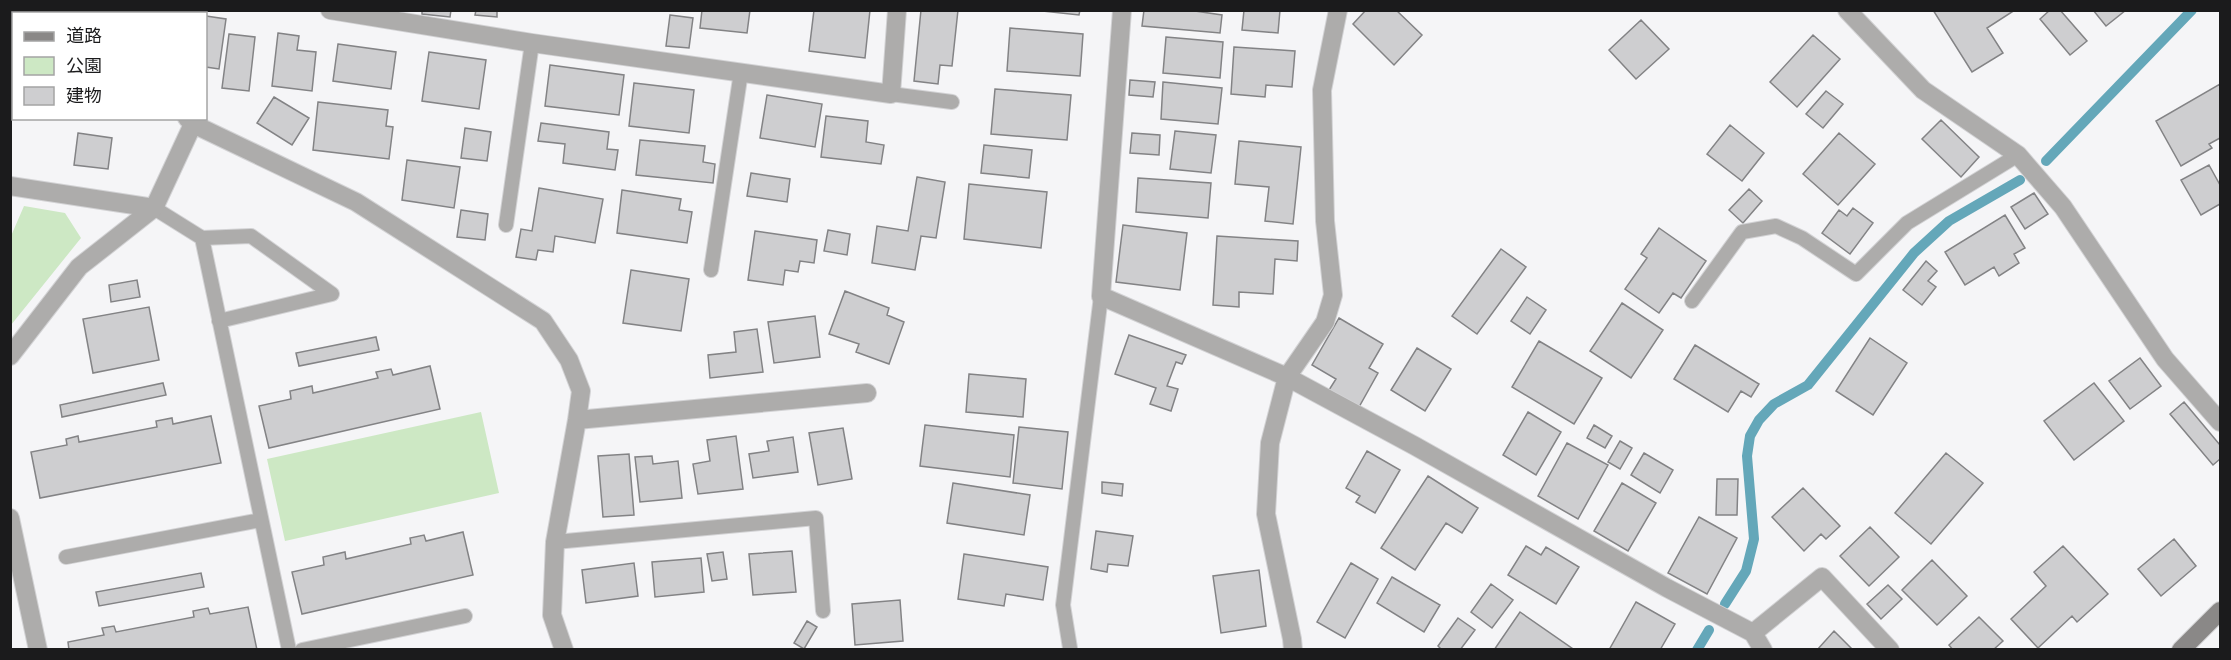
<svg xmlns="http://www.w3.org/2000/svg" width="2231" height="660" viewBox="0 0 2231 660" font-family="'Playfair Display','Noto Sans JP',serif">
<rect width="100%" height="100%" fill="#f5f5f7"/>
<path fill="#cde8c4" d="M24,206L65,213L81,238L11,325V236Z
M481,412L499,493L285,541L267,459Z"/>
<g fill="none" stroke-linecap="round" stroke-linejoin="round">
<path stroke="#64a7b9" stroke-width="10" d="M2046,161L2192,10
M1725,604L1746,571L1754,539L1747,456L1750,436L1759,420L1774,404L1808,385L1914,253L1949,221L2020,180
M1697,650L1709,630"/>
</g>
<path fill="#ceced0" stroke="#838385" stroke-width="1.5" d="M10,10H25V13L32,14H14V54H10Z
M56,10H94L93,14H56Z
M422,10H451L450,17L422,14Z
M476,10H497V17L475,15Z
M702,10H750L747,33L700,28Z
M814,10H870L865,58L809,51Z
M921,10H958L952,66L940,65L938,84L914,81Z
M1033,10H1080L1079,15Z
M1144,10H1188L1222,15L1220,33L1142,26Z
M1244,10H1280L1278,33L1242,30Z
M1366,10H1396L1422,35L1394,65L1353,24Z
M1933,10H2015L1987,28L2003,53L1972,72Z
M2050,10H2060L2087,41L2070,55L2040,19Z
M2093,10H2126L2106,26Z
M670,15L693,18L689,48L666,46Z
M206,16L226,19L219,69L206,67Z
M1641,20L1669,49L1636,79L1609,50Z
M1010,28L1083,34L1080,76L1007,71Z
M278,33L299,36L297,50L316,52L312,91L272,86Z
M229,34L255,37L249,91L222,88Z
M1813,35L1840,59L1797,107L1770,82Z
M1166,37L1223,42L1220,78L1163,73Z
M338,44L396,52L391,89L333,81Z
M1234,47L1295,51L1292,87L1266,85L1265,97L1231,94Z
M429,52L486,60L479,109L422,101Z
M550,65L624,75L619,115L545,106Z
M1130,80L1155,82L1153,97L1129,95Z
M1163,82L1222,88L1218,124L1161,119Z
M634,83L694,90L689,133L629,126Z
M2220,84V138L2209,144L2212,148L2181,166L2156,121Z
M995,89L1071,95L1067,140L991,134Z
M1826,91L1843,104L1823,128L1806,114Z
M767,95L822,104L815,147L760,138Z
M274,97L309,118L292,145L257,123Z
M318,102L388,110L386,126L393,127L389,159L313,150Z
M826,116L868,121L866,142L884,145L881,164L821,157Z
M1941,120L1979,157L1961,177L1922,139Z
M541,123L609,132L607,149L618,150L615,170L563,163L565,144L538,141Z
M1730,125L1764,153L1742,181L1707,154Z
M465,128L491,132L487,161L461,158Z
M1175,131L1216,135L1211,173L1170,169Z
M78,133L112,138L108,169L74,165Z
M1132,133L1160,135L1159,155L1130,153Z
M1839,133L1875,164L1838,205L1803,174Z
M640,140L705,146L703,162L715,164L713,183L636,175Z
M1239,141L1301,147L1293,224L1265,221L1269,187L1235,184Z
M984,145L1032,150L1029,178L981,173Z
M407,160L460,167L454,208L402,200Z
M2209,165L2220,185V204L2201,215L2181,180Z
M751,173L790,179L787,202L747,196Z
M917,177L945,182L936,238L921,236L915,270L872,263L877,226L908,231Z
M1138,178L1211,183L1208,218L1136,212Z
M969,184L1047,192L1041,248L964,239Z
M539,188L603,199L595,243L555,236L553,252L538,250L536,260L516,257L521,229L532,231Z
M1749,189L1762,201L1743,223L1729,210Z
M622,190L681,199L679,210L692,212L687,243L617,233Z
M2034,193L2048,214L2025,229L2011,207Z
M1853,208L1873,223L1850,254L1822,233L1839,210L1847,216Z
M461,210L488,214L485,240L457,237Z
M2005,215L2025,248L2014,254L2019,263L1999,276L1994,267L1965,285L1945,252Z
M1123,225L1187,233L1180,290L1116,282Z
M1659,228L1706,261L1681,298L1673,293L1659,313L1625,289L1647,258L1641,254Z
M828,230L850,234L847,255L824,251Z
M755,231L817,240L814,263L800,261L798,272L785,270L783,285L748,280Z
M1217,236L1298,241L1297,261L1275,259L1273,294L1239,292V307L1213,305Z
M1501,249L1526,267L1477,334L1452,316Z
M1926,261L1937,271L1928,281L1936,287L1922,305L1903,290Z
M631,270L689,279L681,331L623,323Z
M137,280L140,297L111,302L109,285Z
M845,291L889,308L887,315L904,322L889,364L856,352L859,344L829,334Z
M1527,297L1546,310L1530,334L1511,321Z
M1622,303L1663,330L1631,378L1590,351Z
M149,307L159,360L93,373L83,319Z
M815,316L820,357L774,363L768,322Z
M1339,318L1383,344L1369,368L1378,373L1359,407L1329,390L1336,379L1312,365Z
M757,329L763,372L710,378L708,355L736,352L734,332Z
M1129,335L1186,355L1182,364L1176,362L1167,386L1178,389L1171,411L1150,404L1156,388L1115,374Z
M376,337L379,350L299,366L296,353Z
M1870,338L1907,363L1873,415L1836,391Z
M1539,341L1602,378L1574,424L1512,387Z
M1695,345L1759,384L1751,397L1741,391L1728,412L1674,379Z
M1417,348L1451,369L1425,411L1391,390Z
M2140,358L2161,386L2130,409L2109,381Z
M430,366L440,409L269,448L259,406L291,399L290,391L312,386L313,393L378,378L376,372L391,369L393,375Z
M969,374L1026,379L1023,417L966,412Z
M163,383L166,395L62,417L60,405Z
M2094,383L2124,421L2074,460L2044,421Z
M2184,402L2220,445V459L2213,465L2170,414Z
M1528,412L1561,432L1536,475L1503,455Z
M211,416L221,463L40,498L31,452L67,445L66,439L78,436L79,442L157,427L156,421L172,418L173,424Z
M925,425L1014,435L1010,477L920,466Z
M1594,425L1612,436L1605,448L1587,438Z
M1019,427L1068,432L1062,489L1013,483Z
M843,428L852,479L818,485L809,433Z
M736,436L743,489L698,494L693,464L710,461L707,440Z
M793,437L798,472L753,478L749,454L769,451L767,441Z
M1620,441L1632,448L1620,469L1608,462Z
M1567,443L1608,465L1578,519L1538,496Z
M1367,451L1400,470L1375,513L1356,502L1360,496L1346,488Z
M1644,453L1673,470L1660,493L1631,475Z
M1946,453L1983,483L1931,544L1895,513Z
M629,454L634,515L603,517L598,456Z
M652,456L653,464L678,461L682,498L640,502L635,457Z
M1428,476L1478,508L1462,533L1446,523L1415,570L1381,548Z
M1717,479H1738L1737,515H1716Z
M1102,482L1123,484L1122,496L1102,493Z
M953,483L1030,495L1024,535L947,523Z
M1622,483L1656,503L1628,551L1594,531Z
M1803,488L1840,526L1826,539L1821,534L1804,551L1772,517Z
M1699,517L1737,538L1707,594L1668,573Z
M1870,527L1899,557L1869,586L1840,556Z
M1096,531L1133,536L1128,566L1108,564L1107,572L1091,569Z
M463,532L473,575L302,614L292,572L324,565L323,557L345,552L346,559L411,544L410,538L424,535L426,541Z
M2174,539L2196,566L2161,596L2138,569Z
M1526,546L1541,555L1546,547L1579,567L1556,604L1508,575Z
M2063,546L2108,594L2077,622L2072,616L2038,648L2011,619L2046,586L2034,572Z
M792,551L796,592L753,595L749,554Z
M723,552L727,579L712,581L707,554Z
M964,554L1048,567L1043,600L1006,594L1004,606L958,599Z
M701,558L704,592L655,597L652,562Z
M1932,560L1967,596L1937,625L1902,590Z
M634,563L638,596L586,603L582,570Z
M1351,563L1378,579L1345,638L1317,622Z
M1259,570L1266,626L1221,633L1213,576Z
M201,573L204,587L99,606L96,592Z
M1392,577L1440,605L1424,632L1377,603Z
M1491,584L1513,600L1492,628L1471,612Z
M1888,585L1902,599L1881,619L1867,604Z
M900,600L903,641L855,645L852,604Z
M1636,602L1675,624L1660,650H1609Z
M248,607L257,650H69L68,642L104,635L102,628L114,626L116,632L194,617L193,611L208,608L210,614Z
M1520,612L1573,649V650H1494Z
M1979,617L2003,641L1993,650H1953L1949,645Z
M1458,618L1475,630L1460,650H1442L1438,646Z
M807,621L817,627L804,649L794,643Z
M1834,631L1853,650H1817Z"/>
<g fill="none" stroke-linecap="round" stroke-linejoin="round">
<g stroke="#d2d2d4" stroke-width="16">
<path id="service" d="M891,94L952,102
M154,208L202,238L289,650
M506,225L532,43
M202,238L251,236L332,294L219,321
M711,270L741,72
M1692,301L1742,232L1776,226L1802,238L1856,274L1907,223L2018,155
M555,542L816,518L823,611
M66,557L261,520
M1070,648L1063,605L1101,296
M302,650L465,616"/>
</g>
<g stroke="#d2d2d4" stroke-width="20">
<path id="minor" d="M330,10L532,43L891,94L897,10
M1122,10L1101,296L1287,377L1415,446L1667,588L1753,633L1763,650
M1847,10L1923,90L2018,155L2063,207L2165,359L2220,422
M160,14V10
M187,118L193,124L356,202L543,321L569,360L581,391L577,420L555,542L552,615L564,650
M10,186L154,208
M10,356L79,267L154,208L193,124
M577,420L867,393
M10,518L38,650
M1753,633L1822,577L1890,650
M1293,650L1292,639L1266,514L1270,443L1287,377L1325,322L1333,295L1325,221L1322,90L1338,10"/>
</g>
<g stroke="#d2d2d4" stroke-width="20">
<path id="secondary" d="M2181,650L2220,611"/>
</g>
<use href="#service" stroke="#adacab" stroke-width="14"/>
<use href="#minor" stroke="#adacab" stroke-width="18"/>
<use href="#secondary" stroke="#8a8887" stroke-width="18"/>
</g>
<rect width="2231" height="660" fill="none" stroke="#1b1b1c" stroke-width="24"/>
<rect x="12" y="12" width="195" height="108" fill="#ffffff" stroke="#a4a4a4" stroke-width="1.5"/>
<rect x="24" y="32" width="30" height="9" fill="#8a8887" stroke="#a4a4a4" stroke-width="1.5"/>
<text x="66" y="42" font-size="18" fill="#1b1b1c">道路</text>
<rect x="24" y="57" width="30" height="18" fill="#cde8c4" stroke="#a4a4a4" stroke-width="1.5"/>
<text x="66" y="72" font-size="18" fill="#1b1b1c">公園</text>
<rect x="24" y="87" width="30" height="18" fill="#ceced0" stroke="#a4a4a4" stroke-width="1.5"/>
<text x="66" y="102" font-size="18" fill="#1b1b1c">建物</text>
</svg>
